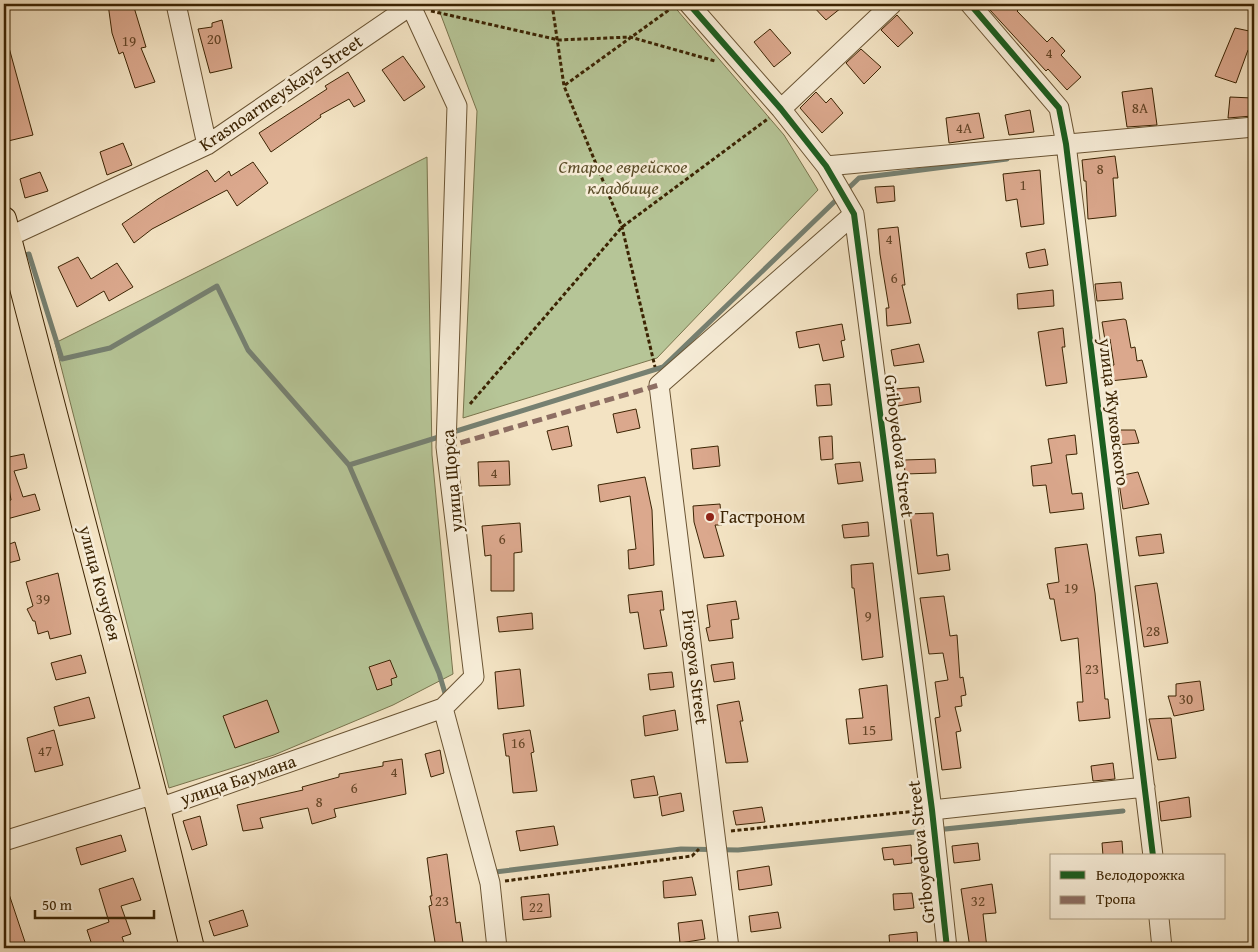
<svg xmlns="http://www.w3.org/2000/svg" width="1258" height="952" viewBox="0 0 1258 952" font-family="'Gentium Book Plus',serif">
<rect width="100%" height="100%" fill="#f3e3c3"/>
<filter id="stains"><feTurbulence type="fractalNoise" baseFrequency=".004" numOctaves="4"/><feColorMatrix values="0 0 0 0 .2 0 0 0 0 .09 0 0 0 0 .02 0 0 0 .5 -.17"/></filter>
<radialGradient id="worn" r=".72"><stop offset=".6" stop-color="#630" stop-opacity="0"/><stop offset="1" stop-color="#630" stop-opacity=".3"/></radialGradient>
<path fill="#b6c597" stroke="#79744d" d="M446,4H672L784,135L818,190L657,358L463,418L477,111L439,10Z
M427,157L432,455L453,674L393,705L274,755L169,788L55,343Z"/>
<g fill="none" stroke-linecap="round" stroke-linejoin="round">
<path stroke="#768071" stroke-width="5" d="M19,257L29,254L62,359L110,348L217,286L248,350L349,465L442,436
M450,433L663,367L859,178L1007,159
M349,465L439,673L447,700
M494,869L495,872L681,849L738,850L1123,811"/>
</g>
<path fill="#dba88d" stroke="#3c2403" d="M108,4H133L146,47L141,48L155,82L135,88L123,52L119,54L112,33Z
M811,4H846L826,20Z
M996,4H1024L1017,11L1047,42L1052,37L1065,51L1061,55L1081,77L1067,90L1048,69L1046,71L990,10Z
M897,15L913,33L898,47L881,30Z
M222,20L232,68L210,73L198,29L212,27V23Z
M1235,28L1254,32V52L1248,50L1236,83L1215,76Z
M770,29L791,53L774,67L754,42Z
M8,44L33,135L4,142V45Z
M861,49L881,67L864,84L846,63Z
M403,56L425,87L404,101L382,70Z
M348,72L365,101L354,107L349,99L320,115L321,117L271,152L259,133L327,89L325,86Z
M1152,88L1157,125L1127,127L1122,92Z
M816,92L826,103L831,98L843,113L822,133L800,108Z
M1230,97L1252,98V116L1228,118Z
M1030,110L1034,132L1009,135L1005,115Z
M979,113L984,138L949,143L946,118Z
M123,143L132,165L107,175L100,152Z
M1115,156L1118,178H1113L1116,216L1088,219L1086,181H1084L1082,160Z
M253,162L268,183L237,206L227,190L152,229L134,243L122,224L158,199L207,170L215,182L229,171L231,176Z
M1040,170L1044,224L1021,227L1017,199L1006,201L1003,174Z
M40,172L48,191L25,198L20,179Z
M894,186L895,201L877,203L875,187Z
M898,227L905,285H902L911,323L887,326L886,308H889L880,254L878,229Z
M1045,249L1048,265L1029,268L1026,253Z
M78,257L91,279L117,263L133,287L109,301L104,291L77,307L58,267Z
M1121,282L1123,299L1097,301L1095,284Z
M1053,290L1054,306L1018,309L1017,294Z
M1124,319L1126,320L1131,348L1135,347L1137,361L1142,360L1147,377L1110,381L1107,366L1114,365L1110,339L1105,340L1102,322Z
M842,324L845,340L841,341L844,357L823,361L819,344L799,348L796,332Z
M1063,328L1065,347H1062L1067,383L1046,386L1038,332Z
M919,344L924,362L894,366L891,350Z
M830,384L832,405L817,406L815,385Z
M919,387L921,402L898,406L895,389Z
M636,409L640,428L617,433L613,414Z
M568,426L572,446L552,450L547,431Z
M1115,430H1135L1139,443L1117,445Z
M1075,435L1077,454L1066,455L1072,494L1082,493L1084,509L1050,513L1046,485L1033,486L1031,466L1052,463L1048,439Z
M832,436L833,459L821,460L819,437Z
M718,446L720,466L693,469L691,449Z
M24,454L27,468L14,471L23,497L35,494L40,510L7,519L4,502L11,500L4,458Z
M935,459L936,473L905,474L904,460Z
M509,461L510,485L479,486L478,462Z
M860,462L863,481L838,484L835,464Z
M1138,472L1149,504L1123,509L1118,476Z
M645,477L652,510L654,565L629,569L628,550L636,549L630,496L600,502L598,485Z
M720,504L722,525H715L724,556L704,558L694,522L693,506Z
M933,513L937,556L948,554L950,570L918,574L910,514Z
M868,522L869,536L844,538L842,525Z
M520,523L522,552L514,553V591H491V555L485,556L482,526Z
M1161,534L1164,553L1139,556L1136,537Z
M15,542L20,560L4,564V546Z
M1087,544L1095,593L1105,699H1108L1110,718L1079,721L1077,702H1083L1078,638L1061,641L1054,599H1050L1047,584L1059,582L1055,548Z
M873,563L883,657L862,660L854,588H852L851,565Z
M58,573L71,634L50,639L48,631L38,634L35,621H33L27,609L33,606L26,582Z
M1157,583L1168,643L1144,647L1135,586Z
M662,591L664,610H660L667,646L644,649L638,612L630,613L628,595Z
M944,596L950,636L957,635L960,678L963,677L966,695L961,696L962,706L955,707L961,731L956,732L961,768L942,770L935,718L940,717L935,682L948,680L943,653L929,654L920,598Z
M736,601L739,619L731,620L733,638L709,641L706,628L710,627L707,605Z
M532,613L533,629L499,632L497,617Z
M81,655L86,673L56,680L51,663Z
M390,660L397,677L391,679L392,685L377,690L369,667Z
M733,662L735,679L714,682L711,665Z
M520,669L524,706L498,709L495,672Z
M672,672L674,687L650,690L648,674Z
M1200,681L1204,710L1174,716L1168,696H1176V684Z
M887,685L892,740L849,744L846,719L863,718L859,689Z
M89,697L95,718L59,726L54,707Z
M267,700L279,732L235,748L223,716Z
M739,701L743,721H740L748,762L726,763L717,705Z
M675,710L678,730L645,736L643,716Z
M1171,718L1176,758L1158,760L1149,719Z
M54,730L63,765L35,772L27,738Z
M530,730L534,752L531,753L537,791L513,793L509,756H506L503,734Z
M440,750L444,773L431,777L425,754Z
M402,759L406,794L334,809L336,817L312,824L308,808L260,818L263,828L243,831L237,805L303,790L302,787L339,777V774L383,766V762Z
M1113,763L1115,779L1093,781L1091,766Z
M654,776L658,795L634,798L631,780Z
M681,793L684,811L662,816L659,797Z
M1189,797L1191,817L1161,821L1159,802Z
M762,807L765,822L736,825L733,811Z
M200,816L207,845L192,850L183,821Z
M554,826L558,845L520,851L516,831Z
M121,835L126,851L81,865L76,848Z
M1122,841L1123,856H1103L1102,843Z
M978,843L980,860L954,863L952,846Z
M911,845L912,863L894,865L893,859L884,860L882,848Z
M447,854L456,923L460,922L463,943L436,948L429,906L432,905L430,896H432L427,858Z
M769,866L772,885L739,890L737,871Z
M692,877L696,895L664,898L663,881Z
M133,878L141,900L121,906L131,934L122,937L126,948H93L87,930L109,922L99,889Z
M992,884L996,913L983,914L987,948H970L961,889Z
M4,885H6L27,948H4Z
M912,893L914,908L894,910L893,894Z
M549,894L551,917L523,920L521,897Z
M243,910L248,926L214,936L209,921Z
M778,912L781,928L751,932L749,916Z
M702,920L705,939L680,943L678,923Z
M917,932L918,948H890L889,935Z"/>
<g fill="none" stroke-linecap="round" stroke-linejoin="round">
<g stroke="#6a5433" stroke-width="21">
<path id="minor" d="M176,4L207,145
M689,4L781,109L826,166L854,214L932,810L947,948
M970,4L1059,108L1066,144L1153,856
M781,109L892,4
M826,166L1254,127
M4,239L207,145L413,4
M443,708L490,883L497,948
M932,810L1145,787
M4,841L145,797L168,805L443,708L474,677L446,447L457,106L410,4
M1159,918L1162,948
M729,948L659,385L854,214"/>
</g>
<g stroke="#3c2403" stroke-width="26">
<path id="major" d="M4,219L156,800L192,948"/>
</g>
<path stroke="#3c2403" stroke-width="3" stroke-dasharray="4 2.5" stroke-linecap="butt" d="M552,4L564,86L622,227L655,367
M431,11L559,40L630,37L715,61
M565,85L673,7
M470,404L622,227L769,118
M731,831L916,811
M505,881L692,856L699,849"/>
<use href="#minor" stroke="#f7edd8" stroke-width="19"/>
<use href="#major" stroke="#f3e3c3" stroke-width="24"/>
<path stroke="#8d6e63" stroke-width="5" stroke-dasharray="10 5" stroke-linecap="butt" d="M446,447L659,385"/>
<g stroke="#f7edd8" stroke-width="9">
<path id="cycleway" d="M689,4L781,109L826,166L854,214L932,810L947,948
M970,4L1059,108L1066,144L1153,856"/>
</g>
<use href="#cycleway" stroke="#1b5e20" stroke-width="6"/>
</g>
<circle fill="#8f2418" stroke="#f7edd8" stroke-width="2" cx="710" cy="517" r="5"/>
<g text-anchor="middle" stroke-width="5" stroke-linejoin="round" paint-order="stroke">
<g font-size="15" fill="#644526">
<text x="214" y="44">20</text>
<text x="129" y="46">19</text>
<text x="1049" y="58">4</text>
<text x="1140" y="113">8А</text>
<text x="964" y="133">4А</text>
<text x="1100" y="174">8</text>
<text x="1023" y="190">1</text>
<text x="889" y="244">4</text>
<text x="894" y="283">6</text>
<text x="494" y="478">4</text>
<text x="502" y="544">6</text>
<text x="1071" y="593">19</text>
<text x="43" y="604">39</text>
<text x="868" y="621">9</text>
<text x="1153" y="636">28</text>
<text x="1092" y="674">23</text>
<text x="1186" y="704">30</text>
<text x="869" y="735">15</text>
<text x="518" y="748">16</text>
<text x="45" y="756">47</text>
<text x="394" y="777">4</text>
<text x="354" y="793">6</text>
<text x="319" y="807">8</text>
<text x="442" y="906">23</text>
<text x="978" y="906">32</text>
<text x="536" y="912">22</text>
</g>
<g font-size="18" fill="#3c2403" stroke="#f7edd8">
<text transform="translate(281 93) rotate(-34)" y="6">Krasnoarmeyskaya Street</text>
<text transform="translate(1114 412) rotate(83)" y="6">улица Жуковского</text>
<text transform="translate(899 446) rotate(83)" y="6">Griboyedova Street</text>
<text transform="translate(452 481) rotate(-95)" y="6">улица Щорса</text>
<text transform="translate(100 583) rotate(75)" y="6">улица Кочубея</text>
<text transform="translate(695 667) rotate(83)" y="6">Pirogova Street</text>
<text transform="translate(238 780) rotate(-19)" y="6">улица Баумана</text>
<text transform="translate(921 852) rotate(-96)" y="6">Griboyedova Street</text>
</g>
<g font-size="18" font-style="italic" fill="#5a4c28" stroke="#f7edd8">
<text x="623" y="173">Старое еврейское<tspan x="623" dy="21">кладбище</tspan></text>
</g>
<g font-size="18" fill="#3c2403" stroke="#f7edd8" text-anchor="start">
<text x="720" y="523">Гастроном</text>
</g>
</g>
<rect width="1258" height="952" fill="none" stroke="#f3e3c3" stroke-width="20"/>
<rect x="5" y="5" width="1248" height="942" fill="none" stroke="#3c2403" stroke-width="2.5"/>
<rect x="10" y="10" width="1238" height="932" fill="none" stroke="#3c2403"/>
<rect x="1050" y="854" width="175" height="65" fill="#f7edd8" stroke="#ac9d83"/>
<rect x="1060" y="871" width="25" height="8" fill="#1b5e20" stroke="#ac9d83"/>
<text x="1096" y="880" font-size="15" fill="#3c2403">Велодорожка</text>
<rect x="1060" y="896" width="25" height="8" fill="#8d6e63" stroke="#ac9d83"/>
<text x="1096" y="904" font-size="15" fill="#3c2403">Тропа</text>
<path d="M35 910v8h119v-8" fill="none" stroke="#3c2403" stroke-width="2.5"/>
<text x="42" y="910" font-size="15" fill="#3c2403" stroke="#f7edd8" stroke-width="4" paint-order="stroke">50 m</text>
<rect width="100%" height="100%" filter="url(#stains)"/>
<rect width="100%" height="100%" fill="url(#worn)"/>
</svg>
